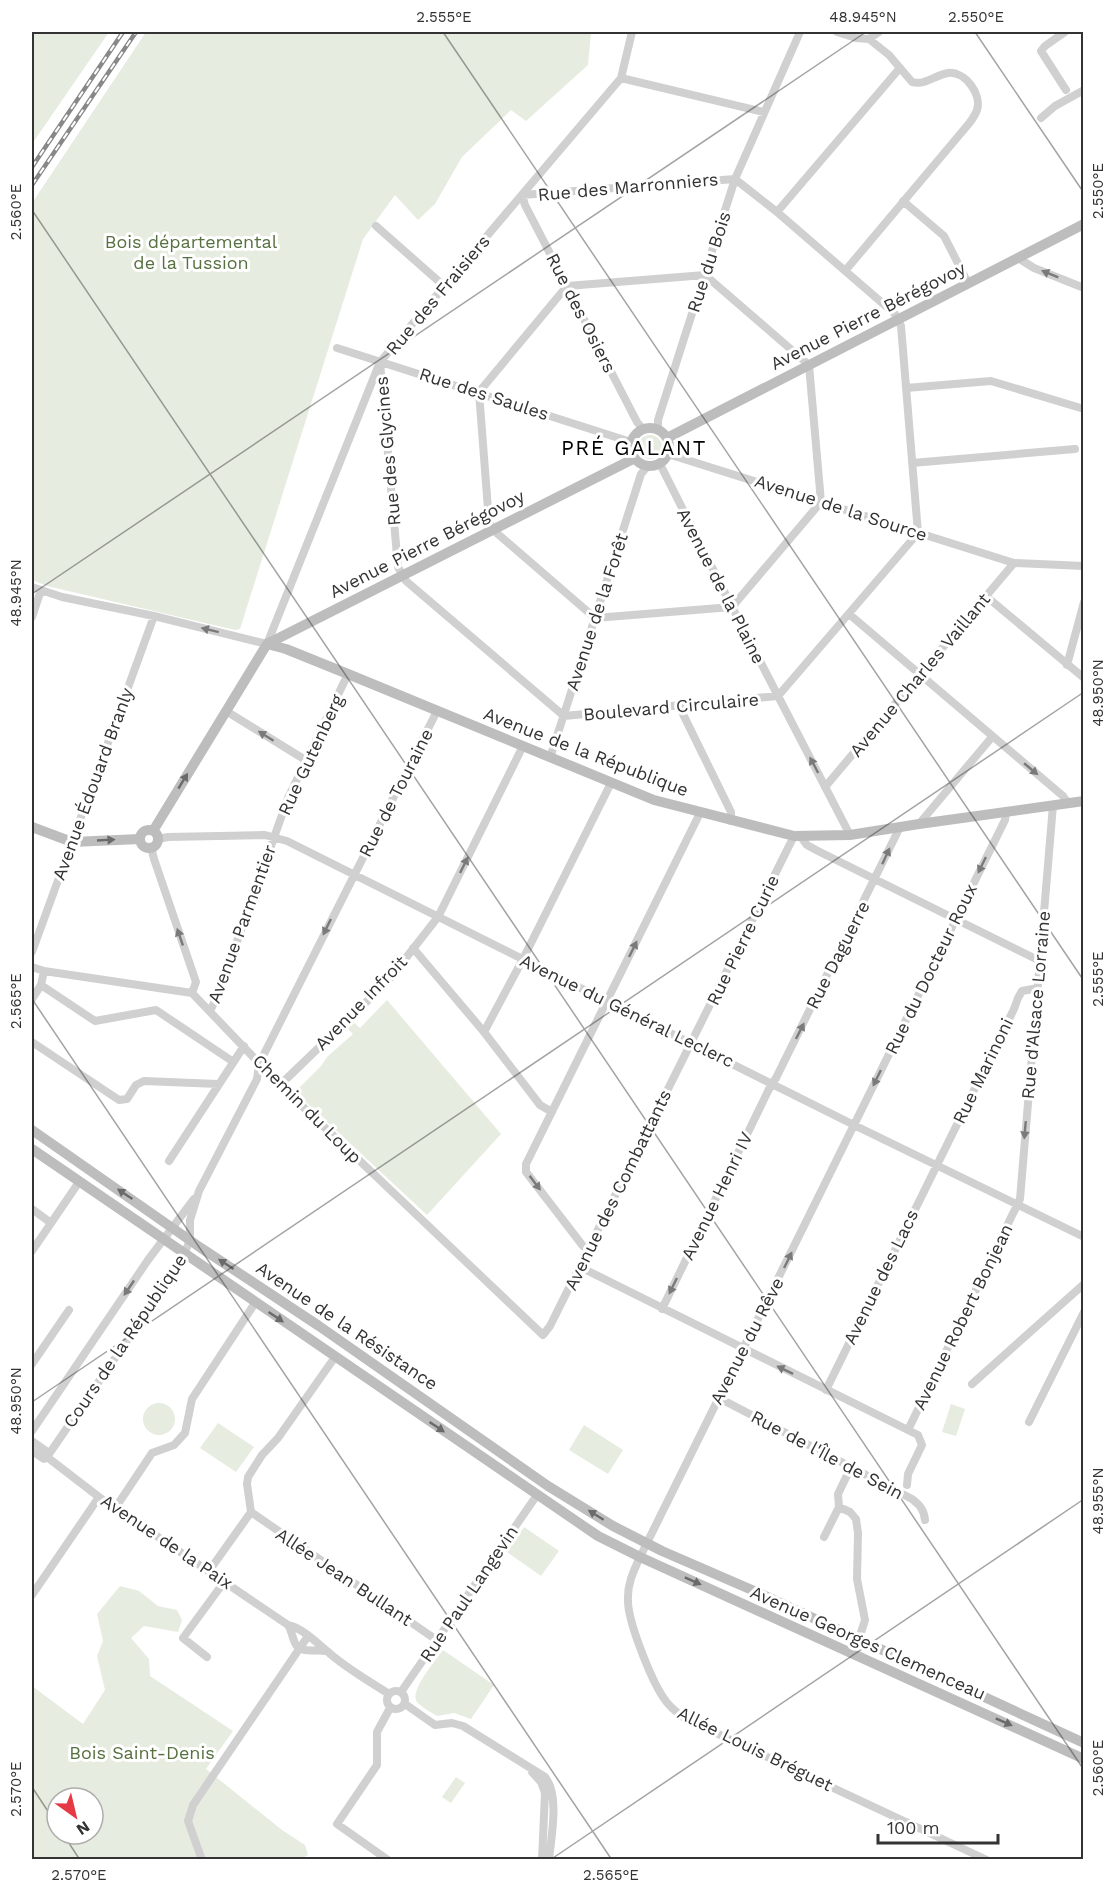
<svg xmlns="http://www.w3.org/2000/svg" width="1115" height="1891" viewBox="0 0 1115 1891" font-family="'Work Sans',sans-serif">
<rect width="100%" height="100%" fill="#fff"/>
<path fill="#e6ecdf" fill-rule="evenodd" d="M32,32H109L32,144Z
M146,32H591L588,65L526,121L511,110L462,157L435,204L418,220L395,195L363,239L240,629L235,630L47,586L32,580V203Z
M638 447a12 12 0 1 1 24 0a12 12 0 1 1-24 0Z
M387,1000L501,1134L427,1215L295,1092L321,1066L327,1057L353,1034L347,1028L352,1021L360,1028Z
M143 1419a16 16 0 1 1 32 0a16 16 0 1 1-32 0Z
M951,1404L965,1409L956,1436L942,1432Z
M218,1423L254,1447L236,1472L200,1448Z
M584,1425L623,1450L608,1474L569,1450Z
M524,1527L559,1551L541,1576L507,1552Z
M120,1586L139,1591L158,1606L177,1610L182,1620L178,1632L144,1626L131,1638L149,1659L150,1676L233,1731L206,1769L282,1830L305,1845L308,1855L299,1860L32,1859V1686L83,1724L105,1690L97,1656L103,1641L97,1614ZM57,1798H93V1834H57Z
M443,1650L494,1685L471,1719L454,1713L437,1716C431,1712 421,1707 417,1702C409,1691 436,1660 443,1650Z
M456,1777L465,1783L451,1803L442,1797Z"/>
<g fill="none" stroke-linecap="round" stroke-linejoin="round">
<path stroke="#d0d0d0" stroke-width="8" d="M837,32L856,38L869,39L889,55L912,82C925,86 935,75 948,73C965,71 982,94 977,110C974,119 967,126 961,133L845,271
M1065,32L1045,46L1041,51L1066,90
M869,39L879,32
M621,78L764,112
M1041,118L1055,106L1084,90
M903,201L944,236L968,283
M777,212L899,69
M376,226L444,286
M1018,258L1034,268L1084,288
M705,275L809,365L821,502L732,607L595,618L492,529L489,522L479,392L567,286Z
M337,348L631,442
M380,362L398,567L406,581L564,716L778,696L918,533L901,326L895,314L777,212L735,179L522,195L525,205L637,422L643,429
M906,388L991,381L1084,409
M658,430V420L735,179L800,32
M668,454L1014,563L1084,566
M912,463L1075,449
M660,464L732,607L850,835
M32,587L62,597L154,616L267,644L380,362L621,78L632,32
M987,597L1084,678
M849,614L1063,796L1068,803
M32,617L41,590
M1067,665L1084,602
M679,706L731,812V821
M226,711L307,761
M550,758L641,474L647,467
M825,787L1014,563
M919,824L992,737
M801,837L807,845L816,850L1040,961
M158,839L168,837L265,835L287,841L860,1128L1084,1237
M151,847L154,859L196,982L192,993
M413,948L484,1032L540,1105L552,1112
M32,952L154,616
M32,967L44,971L192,993L280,1085L543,1335L550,1326L794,836
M41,985L95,1021L156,1010L232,1061
M32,999L41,985L44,971
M210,1011L218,995L288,798L348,674
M484,1032L523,959L611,783
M32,1042L119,1100L127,1099L136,1085L144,1081L218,1084
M280,1085L387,982L438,917L523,746
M169,1161L244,1046
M32,1209L51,1223
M588,1249L583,1246L526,1172V1164L700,813
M32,1251L79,1182
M580,1267L918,1435L922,1445L908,1474L907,1485
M662,1309L769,1089L776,1078L900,827
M32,1364L69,1310
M972,1384L1084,1284
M826,1390L1014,1009L1018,998L1022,991L1038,988
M719,1398L912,1499C920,1505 924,1510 925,1520
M1029,1422L1084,1312
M908,1430L1020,1199L1053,805
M32,1431L148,1260L194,1199
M32,1441L49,1453
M32,1451L44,1459L47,1457L99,1497L288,1625C302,1628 316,1642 327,1651C344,1667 369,1681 389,1694
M47,1457L181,1262L190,1240V1220L199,1191L257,1079L259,1064L437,711
M116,1507L152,1453L174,1445L185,1433L192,1399L255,1303
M839,1507L850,1512L856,1519L858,1533L857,1579L865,1620L859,1639
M251,1512L438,1641
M824,1537L839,1507L838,1494L851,1467
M209,1571L251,1512L247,1484L248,1477L262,1455L278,1438L335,1357
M32,1595L99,1497
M288,1625C292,1631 292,1637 295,1643C299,1654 316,1649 326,1651
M207,1657L183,1638L224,1582
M387 1700a9 9 0 1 1 18 0a9 9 0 1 1-18 0Z
M401,1692L537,1495
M405,1704L435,1725L452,1723L463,1726L545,1777C560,1795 551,1837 549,1860
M532,1772L541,1782L545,1793L542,1860
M202,1860L188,1821L193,1805L308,1636
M388,1860L337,1824L377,1765V1732L390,1708
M987,1860L686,1719C677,1713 669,1707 663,1697C651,1679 628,1622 628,1601C627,1585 633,1572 640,1557L1005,820L1006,812"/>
<path stroke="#bdbdbd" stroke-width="10" d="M631 447a19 19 0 1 1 38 0a19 19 0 1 1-38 0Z
M667,438L1084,224
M267,644L286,649L348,674L654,800L794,836L850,835L919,824L1084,801
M267,644L633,459
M32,827L72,842L140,839
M140 839a9 9 0 1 1 18 0a9 9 0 1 1-18 0Z
M153,831L267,644
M32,1130L201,1248L319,1326L548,1486L613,1526L662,1551L752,1590L1084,1743
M32,1149L598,1536L640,1557L1084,1759"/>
<g stroke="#888" stroke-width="4.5">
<path id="rail" d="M32,167L123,32
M32,185L136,32"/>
</g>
<use href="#rail" stroke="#fff" stroke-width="2" stroke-dasharray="7" stroke-linecap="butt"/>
</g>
<defs><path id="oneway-solid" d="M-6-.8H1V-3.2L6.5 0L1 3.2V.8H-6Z" transform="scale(1.5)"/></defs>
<g fill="#7a7a7a">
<use href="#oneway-solid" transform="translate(1050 274) rotate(-158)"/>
<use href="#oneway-solid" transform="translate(210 630) rotate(-166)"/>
<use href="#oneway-solid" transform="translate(266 736) rotate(-148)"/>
<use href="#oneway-solid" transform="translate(814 765) rotate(-118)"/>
<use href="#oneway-solid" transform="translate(1031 769) rotate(40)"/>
<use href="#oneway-solid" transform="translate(886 856) rotate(-65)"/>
<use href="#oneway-solid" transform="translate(464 865) rotate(-64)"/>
<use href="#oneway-solid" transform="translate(982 865) rotate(116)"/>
<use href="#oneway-solid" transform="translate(327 927) rotate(116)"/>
<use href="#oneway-solid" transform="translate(180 937) rotate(-109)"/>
<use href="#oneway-solid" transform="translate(633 949) rotate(-64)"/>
<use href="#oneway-solid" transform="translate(800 1031) rotate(-63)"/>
<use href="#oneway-solid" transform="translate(877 1078) rotate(116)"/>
<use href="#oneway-solid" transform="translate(1025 1130) rotate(95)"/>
<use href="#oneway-solid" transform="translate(535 1183) rotate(53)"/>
<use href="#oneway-solid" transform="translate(788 1260) rotate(-64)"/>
<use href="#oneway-solid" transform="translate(673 1286) rotate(116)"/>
<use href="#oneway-solid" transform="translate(129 1288) rotate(124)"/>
<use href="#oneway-solid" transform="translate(785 1370) rotate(-154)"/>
</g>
<g fill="#6a6a6a">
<use href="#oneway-solid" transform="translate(183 781) rotate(-59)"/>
<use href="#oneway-solid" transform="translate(106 840) rotate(-3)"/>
<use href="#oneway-solid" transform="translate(125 1194) rotate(-146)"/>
<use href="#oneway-solid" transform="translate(226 1264) rotate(-147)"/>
<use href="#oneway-solid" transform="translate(276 1317) rotate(34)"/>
<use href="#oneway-solid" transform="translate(437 1427) rotate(34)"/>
<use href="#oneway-solid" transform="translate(596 1515) rotate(-148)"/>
<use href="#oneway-solid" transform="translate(693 1581) rotate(24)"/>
<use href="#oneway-solid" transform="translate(1004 1722) rotate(24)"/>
</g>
<path fill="none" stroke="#333" stroke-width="1.5" stroke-opacity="0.45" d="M443,32L1084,981M975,32L1084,193M32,210L1084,1770M32,594L866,32M32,999L612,1860M32,1402L1084,692M32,1787L57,1825M63,1834L80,1860M550,1860L1084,1499"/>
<g text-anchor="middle" stroke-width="6" stroke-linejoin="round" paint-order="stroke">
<g font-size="18" fill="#333" stroke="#fff">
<text transform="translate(628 187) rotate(-5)" y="6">Rue des Marronniers</text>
<text transform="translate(709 262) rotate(-72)" y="6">Rue du Bois</text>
<text transform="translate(438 295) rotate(-50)" y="6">Rue des Fraisiers</text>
<text transform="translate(581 313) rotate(63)" y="6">Rue des Osiers</text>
<text transform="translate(868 316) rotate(-27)" y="6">Avenue Pierre Bérégovoy</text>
<text transform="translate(484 394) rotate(18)" y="6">Rue des Saules</text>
<text transform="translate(388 451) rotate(-95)" y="6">Rue des Glycines</text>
<text transform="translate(841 508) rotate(18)" y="6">Avenue de la Source</text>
<text transform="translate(427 544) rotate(-27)" y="6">Avenue Pierre Bérégovoy</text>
<text transform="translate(721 586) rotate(63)" y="6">Avenue de la Plaine</text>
<text transform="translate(597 612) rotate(-72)" y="6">Avenue de la Forêt</text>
<text transform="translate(920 675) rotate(-50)" y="6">Avenue Charles Vaillant</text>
<text transform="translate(671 707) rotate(-5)" y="6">Boulevard Circulaire</text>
<text transform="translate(586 752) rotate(21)" y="6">Avenue de la République</text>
<text transform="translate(311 755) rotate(-65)" y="6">Rue Gutenberg</text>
<text transform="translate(93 784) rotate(-70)" y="6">Avenue Édouard Branly</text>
<text transform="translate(396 793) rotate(-63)" y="6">Rue de Touraine</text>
<text transform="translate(242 924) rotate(-70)" y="6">Avenue Parmentier</text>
<text transform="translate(743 940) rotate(-64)" y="6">Rue Pierre Curie</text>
<text transform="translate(838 955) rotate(-63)" y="6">Rue Daguerre</text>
<text transform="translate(931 969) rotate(-64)" y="6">Rue du Docteur Roux</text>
<text transform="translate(361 1003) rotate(-46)" y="6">Avenue Infroit</text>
<text transform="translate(1036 1005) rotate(-85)" y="6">Rue d'Alsace Lorraine</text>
<text transform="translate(627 1011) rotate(26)" y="6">Avenue du Général Leclerc</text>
<text transform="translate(983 1071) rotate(-64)" y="6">Rue Marinoni</text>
<text transform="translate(307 1109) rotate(45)" y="6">Chemin du Loup</text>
<text transform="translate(618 1190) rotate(-64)" y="6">Avenue des Combattants</text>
<text transform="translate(717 1196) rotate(-64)" y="6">Avenue Henri IV</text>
<text transform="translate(881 1277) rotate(-64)" y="6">Avenue des Lacs</text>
<text transform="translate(963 1317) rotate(-64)" y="6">Avenue Robert Bonjean</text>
<text transform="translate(347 1326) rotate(34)" y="6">Avenue de la Résistance</text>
<text transform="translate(125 1341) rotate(-56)" y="6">Cours de la République</text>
<text transform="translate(747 1341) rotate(-63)" y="6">Avenue du Rêve</text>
<text transform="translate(827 1455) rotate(28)" y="6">Rue de l'Île de Sein</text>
<text transform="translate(167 1542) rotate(34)" y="6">Avenue de la Paix</text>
<text transform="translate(344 1577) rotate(34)" y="6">Allée Jean Bullant</text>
<text transform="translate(469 1594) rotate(-56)" y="6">Rue Paul Langevin</text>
<text transform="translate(868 1643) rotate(24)" y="6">Avenue Georges Clemenceau</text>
<text transform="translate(755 1749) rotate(26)" y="6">Allée Louis Bréguet</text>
</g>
<g font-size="18" fill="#56703f" stroke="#fff">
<text x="191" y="248">Bois départemental<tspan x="191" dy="21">de la Tussion</tspan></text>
<text x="142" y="1759">Bois Saint-Denis</text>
</g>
<g font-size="21" letter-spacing="1.5" fill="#000" stroke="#fff">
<text x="634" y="455">PRÉ GALANT</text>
</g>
</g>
<rect width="1115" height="1891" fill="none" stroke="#ffffff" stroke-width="66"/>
<g transform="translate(75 1816) rotate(146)"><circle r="28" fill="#ffffff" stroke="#adadad" stroke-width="1.5"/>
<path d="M0-4.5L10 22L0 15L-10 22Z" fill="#e63946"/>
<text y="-9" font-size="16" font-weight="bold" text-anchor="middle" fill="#333333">N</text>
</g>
<path d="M878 1834v9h120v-9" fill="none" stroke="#333333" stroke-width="3"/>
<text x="887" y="1834" font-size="18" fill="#333333" stroke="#ffffff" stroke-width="4.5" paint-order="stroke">100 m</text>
<rect x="33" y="33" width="1049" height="1825" fill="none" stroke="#333" stroke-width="2"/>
<g font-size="15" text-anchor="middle" fill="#333">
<text x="444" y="22">2.555°E</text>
<text x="863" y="22">48.945°N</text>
<text x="976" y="22">2.550°E</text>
<text transform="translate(1098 191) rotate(-90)" y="5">2.550°E</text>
<text transform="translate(16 212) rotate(-90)" y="5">2.560°E</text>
<text transform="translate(16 593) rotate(-90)" y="5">48.945°N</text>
<text transform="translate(1098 693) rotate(-90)" y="5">48.950°N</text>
<text transform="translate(1098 979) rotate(-90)" y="5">2.555°E</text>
<text transform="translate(16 1001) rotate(-90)" y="5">2.565°E</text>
<text transform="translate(16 1401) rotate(-90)" y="5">48.950°N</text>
<text transform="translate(1098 1501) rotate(-90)" y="5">48.955°N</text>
<text transform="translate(1098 1768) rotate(-90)" y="5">2.560°E</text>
<text transform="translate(16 1789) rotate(-90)" y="5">2.570°E</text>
<text x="79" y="1880">2.570°E</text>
<text x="611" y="1880">2.565°E</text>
</g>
</svg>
